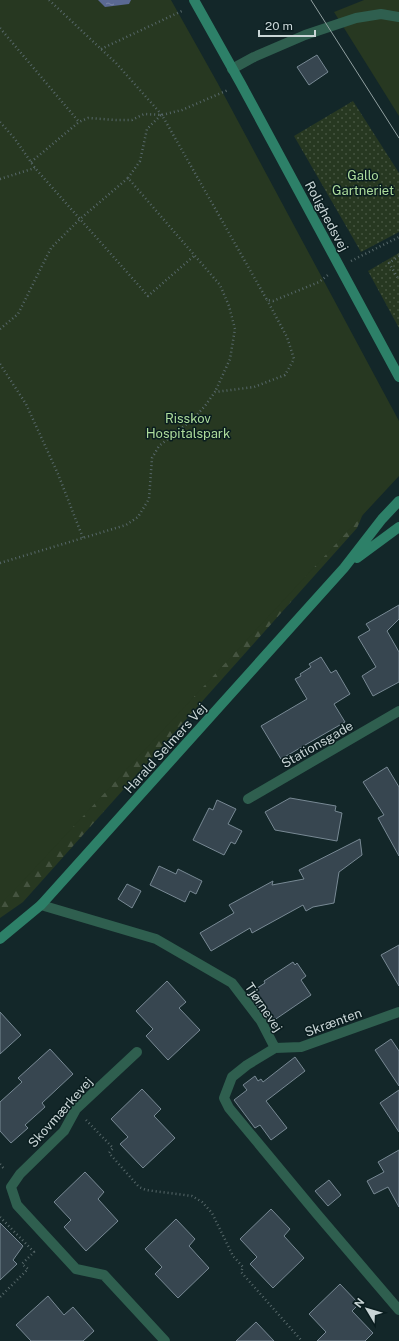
<svg xmlns="http://www.w3.org/2000/svg" width="399" height="1341" viewBox="0 0 399 1341" font-family="'Public Sans',sans-serif">
<defs>
<pattern id="forest-firs" width="22" height="20" patternUnits="userSpaceOnUse"><rect width="22" height="20" fill="#273821"/><path d="M5 1l3.5 6h-7zM16 11l3.5 6h-7z" fill="#455440"/></pattern>
<pattern id="garden-dots" width="8" height="8" patternUnits="userSpaceOnUse"><rect width="8" height="8" fill="#273821"/><path d="M2 2h.1M6 6h.1" fill="none" stroke="#455440" stroke-width="1.8" stroke-linecap="round"/></pattern>
<pattern id="water-ripples" width="26" height="14" patternUnits="userSpaceOnUse"><rect width="26" height="14" fill="#5a6993"/><path d="M2 4q2-2 4 0t4 0M15 11q2-2 4 0t4 0" fill="none" stroke="#7884a6"/></pattern>
</defs>
<rect width="100%" height="100%" fill="#132729"/>
<path fill="url(#forest-firs)" d="M368,502L357,528L23,902L0,918V846Z"/>
<path fill="#273821" d="M0,0H171L217,82L399,421V476L21,883L0,904Z
M364,0H399V116L334,12Z"/>
<path fill="url(#garden-dots)" d="M353,101L399,173V232L361,252L294,136Z
M399,253V328L368,271Z"/>
<path fill="url(#water-ripples)" d="M98,0H131L129,4L105,7Z"/>
<path fill="#374650" stroke="#788994" d="M317,55L328,72L309,85L297,67Z
M399,605V619L387,631L399,652V682L373,696L362,676L376,667L358,637L370,630L366,624Z
M321,657L331,673L336,670L350,694L334,704L345,722L281,759L261,726L307,699L295,679L301,676L300,674L311,667L309,664Z
M387,767L399,787V856L378,818L384,815L363,782Z
M290,798L336,806L335,811L342,813L337,841L275,830L265,812Z
M217,800L236,809L228,824L242,831L235,844L231,842L224,855L193,840L209,808L213,810Z
M360,839L362,855L339,872L334,903L313,907L306,911L303,905L252,933L250,928L211,951L200,933L234,913L229,905L273,881L272,885L304,879L299,870Z
M159,866L176,874L178,869L202,881L196,894L190,891L185,902L150,885Z
M127,884L141,891L132,908L118,899Z
M399,945V986L381,955Z
M293,962L295,965L297,963L306,976L301,980L311,995L270,1023L248,994L265,983L264,981Z
M167,981L186,1002L179,1008L200,1030L168,1060L146,1036L153,1029L136,1011Z
M0,1012L21,1035L0,1054Z
M391,1039L399,1051V1086L375,1050Z
M50,1049L73,1074L42,1103L45,1107L25,1125L28,1128L11,1143L0,1131V1102L22,1082L18,1078Z
M295,1057L305,1071L266,1101L287,1128L271,1140L260,1125L255,1128L234,1100L247,1090L243,1085L255,1076L258,1081L261,1079L263,1082Z
M142,1089L161,1109L154,1116L175,1138L143,1168L120,1144L128,1137L111,1119Z
M399,1090V1132L380,1103Z
M399,1150V1207L388,1187L374,1194L367,1181L384,1172L378,1162Z
M85,1172L104,1192L98,1199L118,1221L86,1251L64,1227L71,1220L54,1202Z
M329,1180L341,1195L328,1206L315,1191Z
M271,1209L290,1229L284,1236L304,1258L273,1288L250,1264L257,1257L240,1239Z
M176,1219L195,1239L189,1246L209,1268L178,1298L155,1274L162,1267L145,1249Z
M0,1223L23,1246L13,1260L17,1264L0,1280Z
M340,1284L359,1304L352,1311L373,1333L365,1341H317L326,1332L309,1314Z
M48,1296L64,1315L73,1307L94,1331L83,1341H31L16,1325Z
M256,1322L274,1341H236Z"/>
<g fill="none" stroke-linecap="round" stroke-linejoin="round">
<path stroke="#57686a" stroke-width="2.5" stroke-dasharray="1 3" stroke-linecap="butt" d="M49,0L116,63L162,115L267,300L273,301L319,282L328,275
M0,28L79,122
M101,49L184,10
M0,122L15,139L35,168L148,296L195,255
M31,162L79,122L88,118L116,120H132L144,114L162,115L182,110L228,90
M128,178L140,161L147,129L161,115
M0,179L35,168
M399,256L389,263L399,280
M351,261L399,237
M0,329L18,314L51,248L80,219L128,178L220,285L229,306L235,329L230,359L215,392
M0,364L26,404L58,474L83,538
M0,563L126,525L138,517L149,499L152,458L159,446L193,419L205,406L215,392L254,387L285,375L294,359L287,337L267,300
M86,1120L113,1148L109,1153L139,1187L146,1190L192,1196L202,1202L212,1213L233,1256L243,1267L241,1272L302,1341
M0,1164L5,1170
M0,1217L34,1252L22,1264L28,1269L0,1297"/>
<path stroke="#2f5f4f" stroke-width="10" d="M232,69L254,57L305,35L356,18L381,14L399,17
M248,799L399,711
M41,905L156,939L232,983L261,1021L275,1048L247,1065L232,1077L224,1098L229,1108L317,1214L399,1310
M275,1048L301,1047L399,1012
M137,1052L76,1109L64,1131L20,1174L11,1187L17,1205L76,1269L104,1275L165,1341"/>
<path stroke="#2d8068" stroke-width="10" d="M194,0L241,84L399,377
M357,558L399,527
M0,939L41,905L344,568L382,519L399,501"/>
<path stroke="#91a0a1" stroke-width="1" d="M311,0L399,138"/>
</g>
<g text-anchor="middle" stroke-width="3" stroke-linejoin="round" paint-order="stroke">
<g font-size="13" fill="#acdb9b" stroke="#0a1d1f">
<text x="363" y="180">Gallo<tspan x="363" dy="15">Gartneriet</tspan></text>
<text x="188" y="423">Risskov<tspan x="188" dy="15">Hospitalspark</tspan></text>
</g>
<g font-size="13" fill="#c9d5d6" stroke="#0a1d1f">
<text transform="translate(327 216) rotate(62)" y="5">Rolighedsvej</text>
<text transform="translate(317 744) rotate(-30)" y="5">Stationsgade</text>
<text transform="translate(165 748) rotate(-48)" y="5">Harald Selmers Vej</text>
<text transform="translate(264 1007) rotate(56)" y="5">Tjørnevej</text>
<text transform="translate(333 1022) rotate(-20)" y="5">Skrænten</text>
<text transform="translate(60 1112) rotate(-48)" y="5">Skovmærkevej</text>
</g>
</g>
<g transform="translate(367 1309) rotate(308)" stroke="#0a1d1f" stroke-width="3" paint-order="stroke">
<path d="M0-3L7 15L0 10L-7 15Z" fill="#c9d5d6"/>
<text y="-6" font-size="11" font-weight="bold" text-anchor="middle" fill="#c9d5d6">N</text>
</g>
<path d="M259 30v6h56v-6" fill="none" stroke="#c9d5d6" stroke-width="2"/>
<text x="265" y="30" font-size="12" fill="#c9d5d6" stroke="#0a1d1f" stroke-width="3" paint-order="stroke">20 m</text>
</svg>
